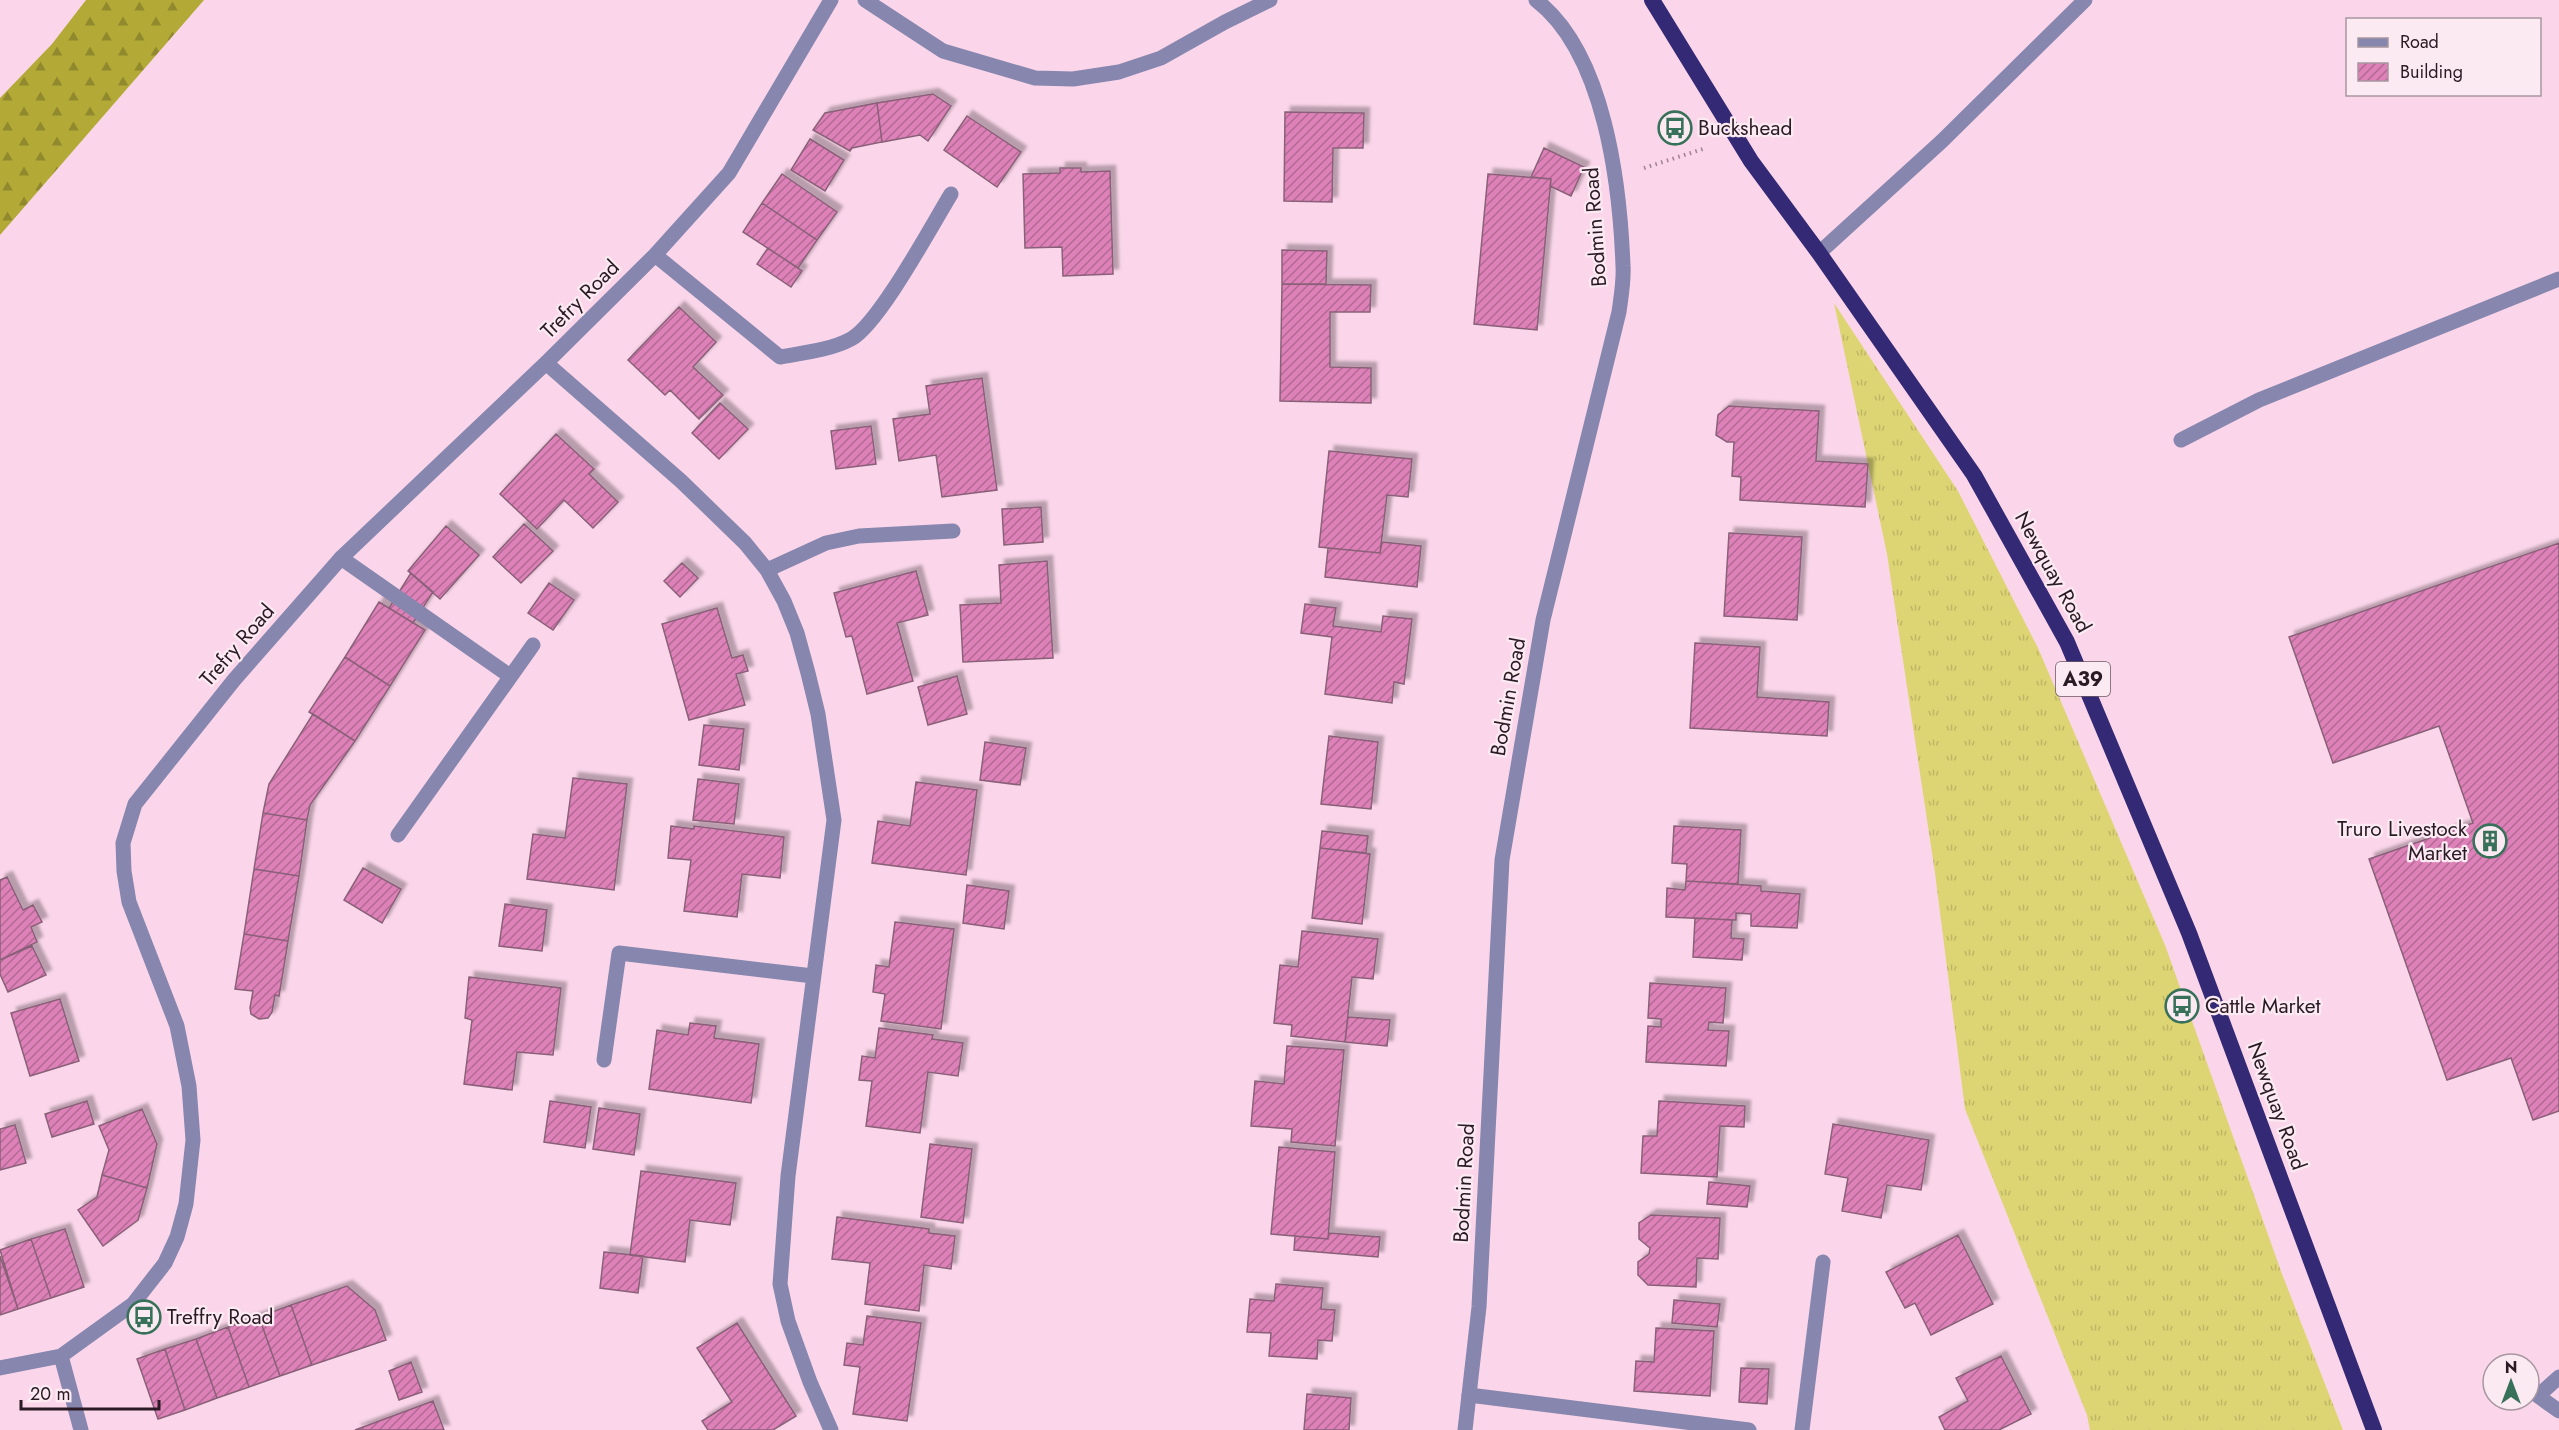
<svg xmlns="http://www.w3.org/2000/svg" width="2559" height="1430" viewBox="0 0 2559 1430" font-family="Jost,sans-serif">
<defs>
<pattern id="grass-tufts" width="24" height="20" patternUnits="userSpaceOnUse" patternTransform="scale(1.5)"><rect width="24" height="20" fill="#ddd574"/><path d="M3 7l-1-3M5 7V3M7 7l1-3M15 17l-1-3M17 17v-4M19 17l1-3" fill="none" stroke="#beb664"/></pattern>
<pattern id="forest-firs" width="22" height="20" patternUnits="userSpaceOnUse" patternTransform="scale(1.5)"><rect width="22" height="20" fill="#b2a936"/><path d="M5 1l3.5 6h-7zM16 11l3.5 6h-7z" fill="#91892d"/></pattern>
<pattern id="building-hatch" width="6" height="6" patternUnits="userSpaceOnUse" patternTransform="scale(1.5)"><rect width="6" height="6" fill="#dd81b8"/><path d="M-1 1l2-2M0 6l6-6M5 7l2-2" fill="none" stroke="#b36995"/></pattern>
<filter id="shadow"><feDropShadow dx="5.5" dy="-5.5" stdDeviation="1.5" flood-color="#0004"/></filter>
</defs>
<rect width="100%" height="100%" fill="#fbd6ea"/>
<path fill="url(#grass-tufts)" d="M1834,303L1958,491L2038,648L2165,945L2282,1274L2343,1430H2090L2087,1415L1965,1109L1935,873L1887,554Z"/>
<path fill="url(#forest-firs)" d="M86,0H204L0,235V98L52,44Z"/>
<path fill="url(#building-hatch)" stroke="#896178" stroke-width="1.5" filter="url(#shadow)" d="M933,94L951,106L928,141L920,135L882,142L877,103Z
M877,103L882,142L852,148L850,151L813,130L825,113Z
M1285,112L1364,113L1363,148H1333L1332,202L1284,201Z
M967,116L1021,152L997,187L944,150Z
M810,139L844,160L825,191L791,170Z
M1544,148L1584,167L1571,196L1550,186L1551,179L1531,177Z
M1060,168H1081V172L1110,171L1113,274L1063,276L1062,247L1025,248L1023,174L1060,173Z
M782,174L837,212L817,240L762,203Z
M1488,174L1551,179L1537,330L1474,324Z
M762,203L817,240L798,268L743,232Z
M768,248L802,271L791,287L757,264Z
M1282,250L1327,251L1326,284H1282Z
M1282,284L1371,285L1370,312H1330V367L1371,368V403L1280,401Z
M679,307L716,342L693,367L723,395L699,419L670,390L665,395L628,360Z
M982,378L997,490L942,497L936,455L899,461L893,419L930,414L926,386Z
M720,403L748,429L719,459L692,433Z
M1729,406L1819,411L1816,461L1868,464L1865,507L1740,500L1741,477L1732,476L1734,442H1727L1716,435L1718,415Z
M871,426L876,464L836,469L831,431Z
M556,434L594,469L589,474L618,502L593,528L564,500L537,529L500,494Z
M1329,451L1412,459L1408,497L1387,495L1380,553L1319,547Z
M1041,507L1043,542L1004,545L1002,509Z
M524,524L553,551L521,583L493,557Z
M446,526L479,555L440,599L408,571Z
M1729,533L1802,537L1797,620L1724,616Z
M1382,542L1421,546L1417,587L1325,577L1328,548L1380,553Z
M2559,543V1111L2533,1120L2511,1058L2447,1080L2369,859L2473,823L2439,726L2333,763L2289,637Z
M1047,561L1053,658L963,662L960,605L1001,603L999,565Z
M682,563L698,578L680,597L664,581Z
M916,571L928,615L897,623L913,681L867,694L852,636L846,637L834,593Z
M411,573L433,592L413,623L389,608Z
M549,583L574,600L553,630L528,613Z
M379,602L425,630L390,686L345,657Z
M1305,604L1336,608L1333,626L1381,632L1383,616L1412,619L1404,684L1394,682L1392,703L1325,694L1332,637L1301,633Z
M717,608L732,658L743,655L748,671L736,674L745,705L689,720L662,624Z
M1695,643L1760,647L1757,697L1829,702L1827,736L1690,728Z
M345,657L390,686L355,741L309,712Z
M957,676L967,714L928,725L918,687Z
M313,714L355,741L310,805L307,820L263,813L269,784Z
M704,725L744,729L739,770L699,765Z
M1329,736L1378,742L1371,809L1321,804Z
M985,742L1026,748L1020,785L980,780Z
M573,778L627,784L614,890L527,879L533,834L565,838Z
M698,779L739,784L734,824L693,820Z
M916,782L977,790L966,875L872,863L878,821L910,826Z
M263,813L307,820L299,876L254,869Z
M671,826L694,829V826L784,837L780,878L742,874L737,917L684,911L691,860L668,858Z
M1674,826L1741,830L1738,884L1686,881L1687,864L1672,863Z
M1322,831L1368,836L1366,853L1320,848Z
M1320,848L1370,854L1362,924L1312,918Z
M363,868L401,889L382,923L344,900Z
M254,869L299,876L288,941L244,934Z
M7,877L23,910L33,905L42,922L31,927L37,942L0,960V880Z
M1686,881L1761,886V891L1800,894L1797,928L1751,926V914L1736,913V920L1666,917L1667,888L1685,890Z
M967,885L1009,891L1004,929L963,923Z
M505,904L547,910L542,951L499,946Z
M1695,918L1732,920L1731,938L1744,939L1742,960L1693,957Z
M895,922L954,929L941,1029L881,1021L885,994L873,992L876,965L889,967Z
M1302,931L1378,939L1373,979L1352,977L1345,1042L1291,1036L1292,1025L1274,1023L1280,965L1298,967Z
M244,934L288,941L279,996L275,995L272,1012L268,1018L259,1019L251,1014L250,1008L253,991L235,989Z
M32,946L46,975L8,992L0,974V960Z
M469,977L561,988L553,1055L517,1052L512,1090L464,1084L472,1020L465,1018Z
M1650,983L1726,988L1723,1023L1709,1022L1708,1030L1729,1031L1726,1066L1646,1062L1648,1026L1661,1027V1019L1648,1018Z
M60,999L79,1061L30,1076L11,1013Z
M1348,1017L1390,1020L1387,1046L1345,1042Z
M690,1023L716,1026L714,1038L759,1044L751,1103L649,1089L657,1030L688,1035Z
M879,1028L933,1035L932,1039L963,1043L958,1076L928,1072L920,1133L866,1126L872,1081L859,1080L862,1056L875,1058Z
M1287,1046L1344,1050L1335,1146L1291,1142L1292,1129L1251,1126L1255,1081L1284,1084Z
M87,1101L94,1124L52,1137L45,1114Z
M550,1101L591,1107L585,1148L544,1142Z
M1659,1101L1745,1106L1744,1127L1720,1126L1717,1177L1641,1173L1643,1136H1657Z
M599,1108L640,1114L634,1155L593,1149Z
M142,1109L157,1144L147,1188L102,1175L109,1150L99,1126Z
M1833,1124L1929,1140L1921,1190L1887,1185L1881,1218L1842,1211L1848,1178L1825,1174Z
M15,1125L26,1163L0,1170V1129Z
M930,1144L972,1149L963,1223L921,1217Z
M1279,1147L1335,1152L1328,1239L1271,1234Z
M641,1171L736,1183L730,1225L690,1220L685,1262L630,1255Z
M102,1175L147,1188L138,1220L103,1246L78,1210L97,1197Z
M1709,1182L1750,1186L1747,1207L1707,1204Z
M1651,1215L1720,1218L1718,1259L1697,1258L1696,1287L1648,1285L1638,1275V1262L1649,1254L1650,1248L1639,1239V1223Z
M837,1217L929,1229V1233L955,1236L951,1269L924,1265L919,1311L865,1304L870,1263L832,1259Z
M65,1229L84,1287L51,1298L31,1239Z
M1329,1233L1380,1237L1378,1257L1294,1250L1295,1236L1328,1239Z
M1958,1235L1993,1304L1931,1335L1915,1303L1905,1308L1886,1272Z
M31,1239L51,1298L18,1309L0,1250Z
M604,1252L643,1256L638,1293L600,1288Z
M0,1256L18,1309L0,1315Z
M1276,1284L1323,1288L1321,1309L1335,1310L1332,1341L1318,1340L1317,1359L1269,1356L1271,1333L1247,1332L1250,1299L1274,1301Z
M347,1286L375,1310L386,1340L312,1365L291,1305Z
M1674,1300L1720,1304L1717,1327L1672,1323Z
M291,1305L312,1365L280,1376L259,1317Z
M867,1316L921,1323L907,1421L853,1414L860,1367L844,1365L847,1343L863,1345Z
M259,1317L280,1376L249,1387L228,1327Z
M737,1323L796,1416L773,1430H708L702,1421L732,1402L697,1348Z
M228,1327L249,1387L217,1398L196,1339Z
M1656,1328L1714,1331L1710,1396L1634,1391L1636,1361L1654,1362Z
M196,1339L217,1398L185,1410L165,1349Z
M165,1349L185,1410L158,1419L137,1359Z
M2001,1356L2031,1414L1999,1430H1945L1939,1417L1968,1401L1956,1378Z
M411,1362L422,1392L399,1400L389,1371Z
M1741,1368L1769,1369L1767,1404L1739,1402Z
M1307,1394L1351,1398L1349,1430H1304Z
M433,1401L444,1430H355Z"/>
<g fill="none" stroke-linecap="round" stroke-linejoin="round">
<path stroke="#9f8493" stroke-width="4" stroke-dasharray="1.5 4.5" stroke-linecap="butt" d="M1644,168L1706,148"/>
<path stroke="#8686ae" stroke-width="15" d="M1819,253L1942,141L2085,0
M2181,440L2259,400L2559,279
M341,558L510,676
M398,835L533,645
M2559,1377L2538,1396L2559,1411"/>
<path stroke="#8686ae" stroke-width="15" d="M655,255L780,357C802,353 831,350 851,339C879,324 932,225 951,194
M546,363L681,481L745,543L767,570L784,601L797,633L808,673L818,714L834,820L788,1176L780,1284L788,1321L810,1382L831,1430
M767,570L826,543L859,536L953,531
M604,1060L619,953L813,976
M61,1356L81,1430
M0,1368L61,1356L133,1304L165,1263L177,1237L186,1204L193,1140L189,1086L177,1026L129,902L124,871L123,843L135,804L234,680L341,558L546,363L655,255L729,173L831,0
M1469,1395L1749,1430
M1802,1430L1823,1262"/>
<path stroke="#8686ae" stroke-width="15" d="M865,0L943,51L1035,78L1073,79L1119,72L1161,58L1225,22L1270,0
M1465,1430L1479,1307L1502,860L1543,620L1619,312C1621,297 1624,281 1623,266C1620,185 1605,53 1536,0"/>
<path stroke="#342974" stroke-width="16" d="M1652,0L1751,161L1819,253L1974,475L2067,642L2189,933L2374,1430"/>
</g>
<defs>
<g id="bus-ring" transform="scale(1.725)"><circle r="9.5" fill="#fceaf3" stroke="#387159" stroke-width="1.5"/><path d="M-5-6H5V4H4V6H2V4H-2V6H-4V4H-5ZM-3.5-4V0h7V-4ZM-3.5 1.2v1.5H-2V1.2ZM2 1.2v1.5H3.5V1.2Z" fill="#387159"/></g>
<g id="building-ring" transform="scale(1.725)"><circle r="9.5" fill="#fceaf3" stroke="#387159" stroke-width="1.5"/><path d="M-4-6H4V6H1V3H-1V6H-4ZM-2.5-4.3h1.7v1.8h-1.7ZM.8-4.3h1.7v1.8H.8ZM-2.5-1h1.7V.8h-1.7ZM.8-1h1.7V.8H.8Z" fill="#387159"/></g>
</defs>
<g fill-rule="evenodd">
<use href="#bus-ring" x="1675" y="128"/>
<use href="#building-ring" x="2490" y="841"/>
<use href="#bus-ring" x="2182" y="1006"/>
<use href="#bus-ring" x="144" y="1317"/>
</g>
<g text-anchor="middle" stroke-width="4.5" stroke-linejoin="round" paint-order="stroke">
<rect fill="#fceaf3" stroke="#695861" stroke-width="1.5" x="2056" y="662" width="54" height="34" rx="4.5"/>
<g font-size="20" font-weight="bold" fill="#2a1a23">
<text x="2083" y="686">A39</text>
</g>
<g font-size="21" fill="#2a1a23" stroke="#fceaf3" text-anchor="start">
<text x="1698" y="135">Buckshead</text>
<text x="2467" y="836" text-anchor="end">Truro Livestock<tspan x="2467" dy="24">Market</tspan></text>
<text x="2205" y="1013">Cattle Market</text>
<text x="167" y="1324">Treffry Road</text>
</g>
<g font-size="21" fill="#2a1a23" stroke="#fceaf3">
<text transform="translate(1595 227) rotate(-94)" y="7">Bodmin Road</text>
<text transform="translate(580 299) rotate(-45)" y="7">Trefry Road</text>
<text transform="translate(2053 572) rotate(61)" y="7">Newquay Road</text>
<text transform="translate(237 645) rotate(-49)" y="7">Trefry Road</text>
<text transform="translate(1508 697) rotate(-80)" y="7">Bodmin Road</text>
<text transform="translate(2277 1106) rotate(70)" y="7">Newquay Road</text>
<text transform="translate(1464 1183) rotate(-87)" y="7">Bodmin Road</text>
</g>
</g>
<rect x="2346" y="18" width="195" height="78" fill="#fceaf3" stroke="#a897a0" stroke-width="1.5"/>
<rect x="2358" y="38" width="30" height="9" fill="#8686ae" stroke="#a897a0" stroke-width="1.5"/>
<text x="2400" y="48" font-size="18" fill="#2a1a23">Road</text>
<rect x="2358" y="63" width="30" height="18" fill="url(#building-hatch)" stroke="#a897a0" stroke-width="1.5"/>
<text x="2400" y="78" font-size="18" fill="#2a1a23">Building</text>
<g transform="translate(2511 1382)"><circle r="28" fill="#fceaf3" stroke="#a897a0" stroke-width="1.5"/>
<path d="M0-4.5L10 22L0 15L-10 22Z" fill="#387159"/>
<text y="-9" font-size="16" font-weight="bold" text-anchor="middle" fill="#2a1a23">N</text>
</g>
<path d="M21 1400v9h138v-9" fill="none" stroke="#2a1a23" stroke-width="3"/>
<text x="30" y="1400" font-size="18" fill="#2a1a23" stroke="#fceaf3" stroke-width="4.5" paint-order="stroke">20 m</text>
</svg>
